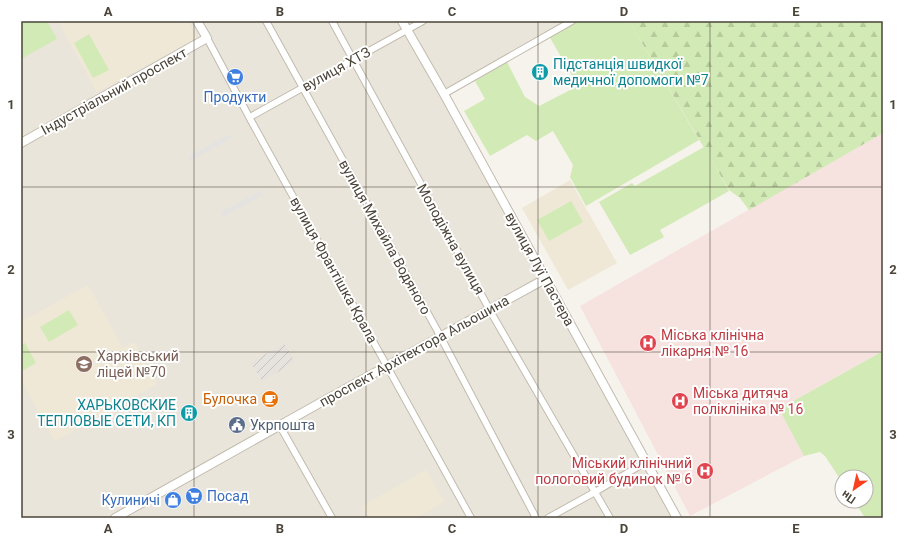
<svg xmlns="http://www.w3.org/2000/svg" width="904" height="539" viewBox="0 0 904 539" font-family="Roboto,sans-serif">
<defs>
<pattern id="industrial-furrows" width="10" height="10" patternUnits="userSpaceOnUse"><rect width="10" height="10" fill="#e6e2dd"/><path d="M-1 1l2-2M0 10L10 0M9 11l2-2" fill="none" stroke="#c7c3be"/></pattern>
<pattern id="forest-firs" width="22" height="20" patternUnits="userSpaceOnUse"><rect width="22" height="20" fill="#d2eab5"/><path d="M5 1l3.5 6h-7zM16 11l3.5 6h-7z" fill="#b6ca9c"/></pattern>
</defs>
<rect width="100%" height="100%" fill="#f6f3ec"/>
<path fill="#eae5da" d="M21,21H576L444,94L676,518H21Z"/>
<path fill="url(#industrial-furrows)" d="M284,343L295,362L262,381L251,363Z"/>
<path fill="#efe8d6" d="M58,21H188L197,38L97,92Z
M570,180L617,263L568,290L522,208Z
M88,285L123,348L134,342L157,384L55,441L21,380V322Z
M426,470L444,502L417,518H369L362,506Z"/>
<path fill="#f6e3e0" d="M883,133V351L779,409L804,456L690,516L580,306Z"/>
<path fill="#d2eab5" d="M21,21H47L57,39L21,59Z
M576,21H629L699,140L586,206L570,177L573,165L553,131L536,141L527,135L490,156L464,111L485,99L475,81L507,62L525,97L539,106L578,86L549,36Z
M89,34L109,70L93,78L74,43Z
M704,147L729,191L660,230L664,237L630,255L599,202L632,183L635,186Z
M571,201L583,222L549,241L537,220Z
M69,310L78,325L49,342L40,327Z
M25,343L36,363L24,370L21,366V345Z
M883,351V518H865L854,501H866V477H842V482L825,456L820,452L804,456L779,409Z"/>
<path fill="url(#forest-firs)" d="M629,21H883V133L749,210L740,198L729,190Z"/>
<path fill="#e5e3e0" d="M229,134L232,138L191,161L188,156Z
M261,190L264,195L223,217L220,212Z"/>
<g fill="none" stroke-linecap="round" stroke-linejoin="round">
<g stroke="#c2bbae" stroke-width="8">
<path id="minor" d="M266,21L437,330L536,518
M332,21L493,316L610,518
M207,38L254,126L471,518
M444,94L572,21
M250,117L423,21
M280,426L332,518
M548,518L595,492L646,462"/>
</g>
<g stroke="#c2bbae" stroke-width="10">
<path id="tertiary" d="M402,21L444,94L677,518
M21,143L207,38L197,21
M115,518L318,404L545,279"/>
</g>
<use href="#minor" stroke="#fff" stroke-width="6"/>
<use href="#tertiary" stroke="#fff" stroke-width="8"/>
</g>
<path fill="none" stroke="#4b4439" stroke-width="1" stroke-opacity="0.55" d="M194,21V518M366,21V518M538,21V518M710,21V518M21,187H883M21,352H883"/>
<defs>
<g id="building-disc" transform="scale(0.9)"><circle r="9.5" fill="#0f9aa8" stroke="#fff"/><path d="M-4-6H4V6H1V3H-1V6H-4ZM-2.5-4.3h1.7v1.8h-1.7ZM.8-4.3h1.7v1.8H.8ZM-2.5-1h1.7V.8h-1.7ZM.8-1h1.7V.8H.8Z" fill="#fff"/></g>
<g id="supermarket-disc" transform="scale(0.9)"><circle r="9.5" fill="#3f7fe0" stroke="#fff"/><path d="M-6-5.5h2.5l.6 2H6L4.5 2H-2.5L-4.4-4H-6ZM-1.5 3.2a1.3 1.3 0 1 0 .1 0ZM3 3.2a1.3 1.3 0 1 0 .1 0Z" fill="#fff"/></g>
<g id="hospital-disc" transform="scale(0.9)"><circle r="9.5" fill="#e0444e" stroke="#fff"/><path d="M-5-5h3v3.5h4V-5h3V5h-3V1.5h-4V5h-3Z" fill="#fff"/></g>
<g id="school-disc" transform="scale(0.9)"><circle r="9.5" fill="#8d6e63" stroke="#fff"/><path d="M0-5L7-2L0 1L-7-2ZM-4 1L0 2.5L4 1V4Q0 6-4 4Z" fill="#fff"/></g>
<g id="cafe-disc" transform="scale(0.9)"><circle r="9.5" fill="#e8710a" stroke="#fff"/><path d="M-5.5-4.5H6V0H3Q3 3.5 0 3.5H-2.5Q-5.5 3.5-5.5 0ZM3-3.2v2h1.7v-2ZM-6 4.5H4V6H-6Z" fill="#fff"/></g>
<g id="civic-disc" transform="scale(0.9)"><circle r="9.5" fill="#5c6f8a" stroke="#fff"/><path d="M-.6-6.5H3V-4.5H.6V-3L4-1V1h2V6H-6V1h2V-1L-.6-3ZM-1.2 2.5V6h2.4V2.5Z" fill="#fff"/></g>
<g id="shop-disc" transform="scale(0.9)"><circle r="9.5" fill="#3f7fe0" stroke="#fff"/><path d="M-5-2.5h2.3a2.7 3.5 0 0 1 5.4 0H5L5.5 6h-11ZM-1.5-2.5h3a1.5 2.3 0 0 0-3 0Z" fill="#fff"/></g>
</defs>
<g fill-rule="evenodd">
<use href="#building-disc" x="540" y="72"/>
<use href="#supermarket-disc" x="235" y="77"/>
<use href="#hospital-disc" x="648" y="343"/>
<use href="#school-disc" x="84" y="364"/>
<use href="#cafe-disc" x="270" y="399"/>
<use href="#hospital-disc" x="680" y="401"/>
<use href="#building-disc" x="189" y="413"/>
<use href="#civic-disc" x="237" y="425"/>
<use href="#hospital-disc" x="705" y="471"/>
<use href="#supermarket-disc" x="194" y="496"/>
<use href="#shop-disc" x="173" y="500"/>
</g>
<g text-anchor="middle" stroke-width="4" stroke-linejoin="round" paint-order="stroke">
<g font-size="14" fill="#0d838f" stroke="#fff" text-anchor="start">
<text x="553" y="69">Підстанція швидкої<tspan x="553" dy="16">медичної допомоги №7</tspan></text>
<text x="176" y="410" text-anchor="end">ХАРЬКОВСКИЕ<tspan x="176" dy="16">ТЕПЛОВЫЕ СЕТИ, КП</tspan></text>
</g>
<g font-size="14" fill="#4b4439" stroke="#fff">
<text transform="translate(336 69) rotate(-29)" y="5">вулиця ХТЗ</text>
<text transform="translate(114 91) rotate(-29)" y="5">Індустріальний проспект</text>
<text transform="translate(385 237) rotate(61)" y="5">вулиця Михайла Водяного</text>
<text transform="translate(451 239) rotate(61)" y="5">Молодіжна вулиця</text>
<text transform="translate(540 269) rotate(61)" y="5">вулиця Луї Пастера</text>
<text transform="translate(334 270) rotate(61)" y="5">вулиця Франтішка Крала</text>
<text transform="translate(414 351) rotate(-29)" y="5">проспект Архітектора Альошина</text>
</g>
<g font-size="14" fill="#366cbe" stroke="#fff">
<text x="235" y="102">Продукти</text>
<text x="207" y="501" text-anchor="start">Посад</text>
<text x="160" y="505" text-anchor="end">Кулиничі</text>
</g>
<g font-size="14" fill="#be3a42" stroke="#fff" text-anchor="start">
<text x="661" y="340">Міська клінічна<tspan x="661" dy="16">лікарня № 16</tspan></text>
<text x="693" y="398">Міська дитяча<tspan x="693" dy="16">поліклініка № 16</tspan></text>
<text x="692" y="468" text-anchor="end">Міський клінічний<tspan x="692" dy="16">пологовий будинок № 6</tspan></text>
</g>
<g font-size="14" fill="#785e54" stroke="#fff" text-anchor="start">
<text x="97" y="361">Харківський<tspan x="97" dy="16">ліцей №70</tspan></text>
</g>
<g font-size="14" fill="#c56008" stroke="#fff" text-anchor="end">
<text x="257" y="404">Булочка</text>
</g>
<g font-size="14" fill="#4e5e75" stroke="#fff" text-anchor="start">
<text x="250" y="430">Укрпошта</text>
</g>
</g>
<rect width="904" height="539" fill="none" stroke="#ffffff" stroke-width="44"/>
<g transform="translate(854 489) rotate(214)"><circle r="19" fill="#ffffff" stroke="#b7b4b0"/>
<path d="M0-3L7 15L0 10L-7 15Z" fill="#fc3f1d"/>
<text y="-6" font-size="11" font-weight="bold" text-anchor="middle" fill="#4b4439">Пн</text>
</g>
<rect x="22" y="22" width="860" height="495" fill="none" stroke="#4b4439" stroke-width="1.5"/>
<g font-size="13" text-anchor="middle" font-weight="bold" fill="#4b4439">
<text x="108" y="16">A</text>
<text x="280" y="16">B</text>
<text x="452" y="16">C</text>
<text x="624" y="16">D</text>
<text x="796" y="16">E</text>
<text x="11" y="109">1</text>
<text x="893" y="109">1</text>
<text x="11" y="274">2</text>
<text x="893" y="274">2</text>
<text x="11" y="439">3</text>
<text x="893" y="439">3</text>
<text x="108" y="533">A</text>
<text x="280" y="533">B</text>
<text x="452" y="533">C</text>
<text x="624" y="533">D</text>
<text x="796" y="533">E</text>
</g>
</svg>
